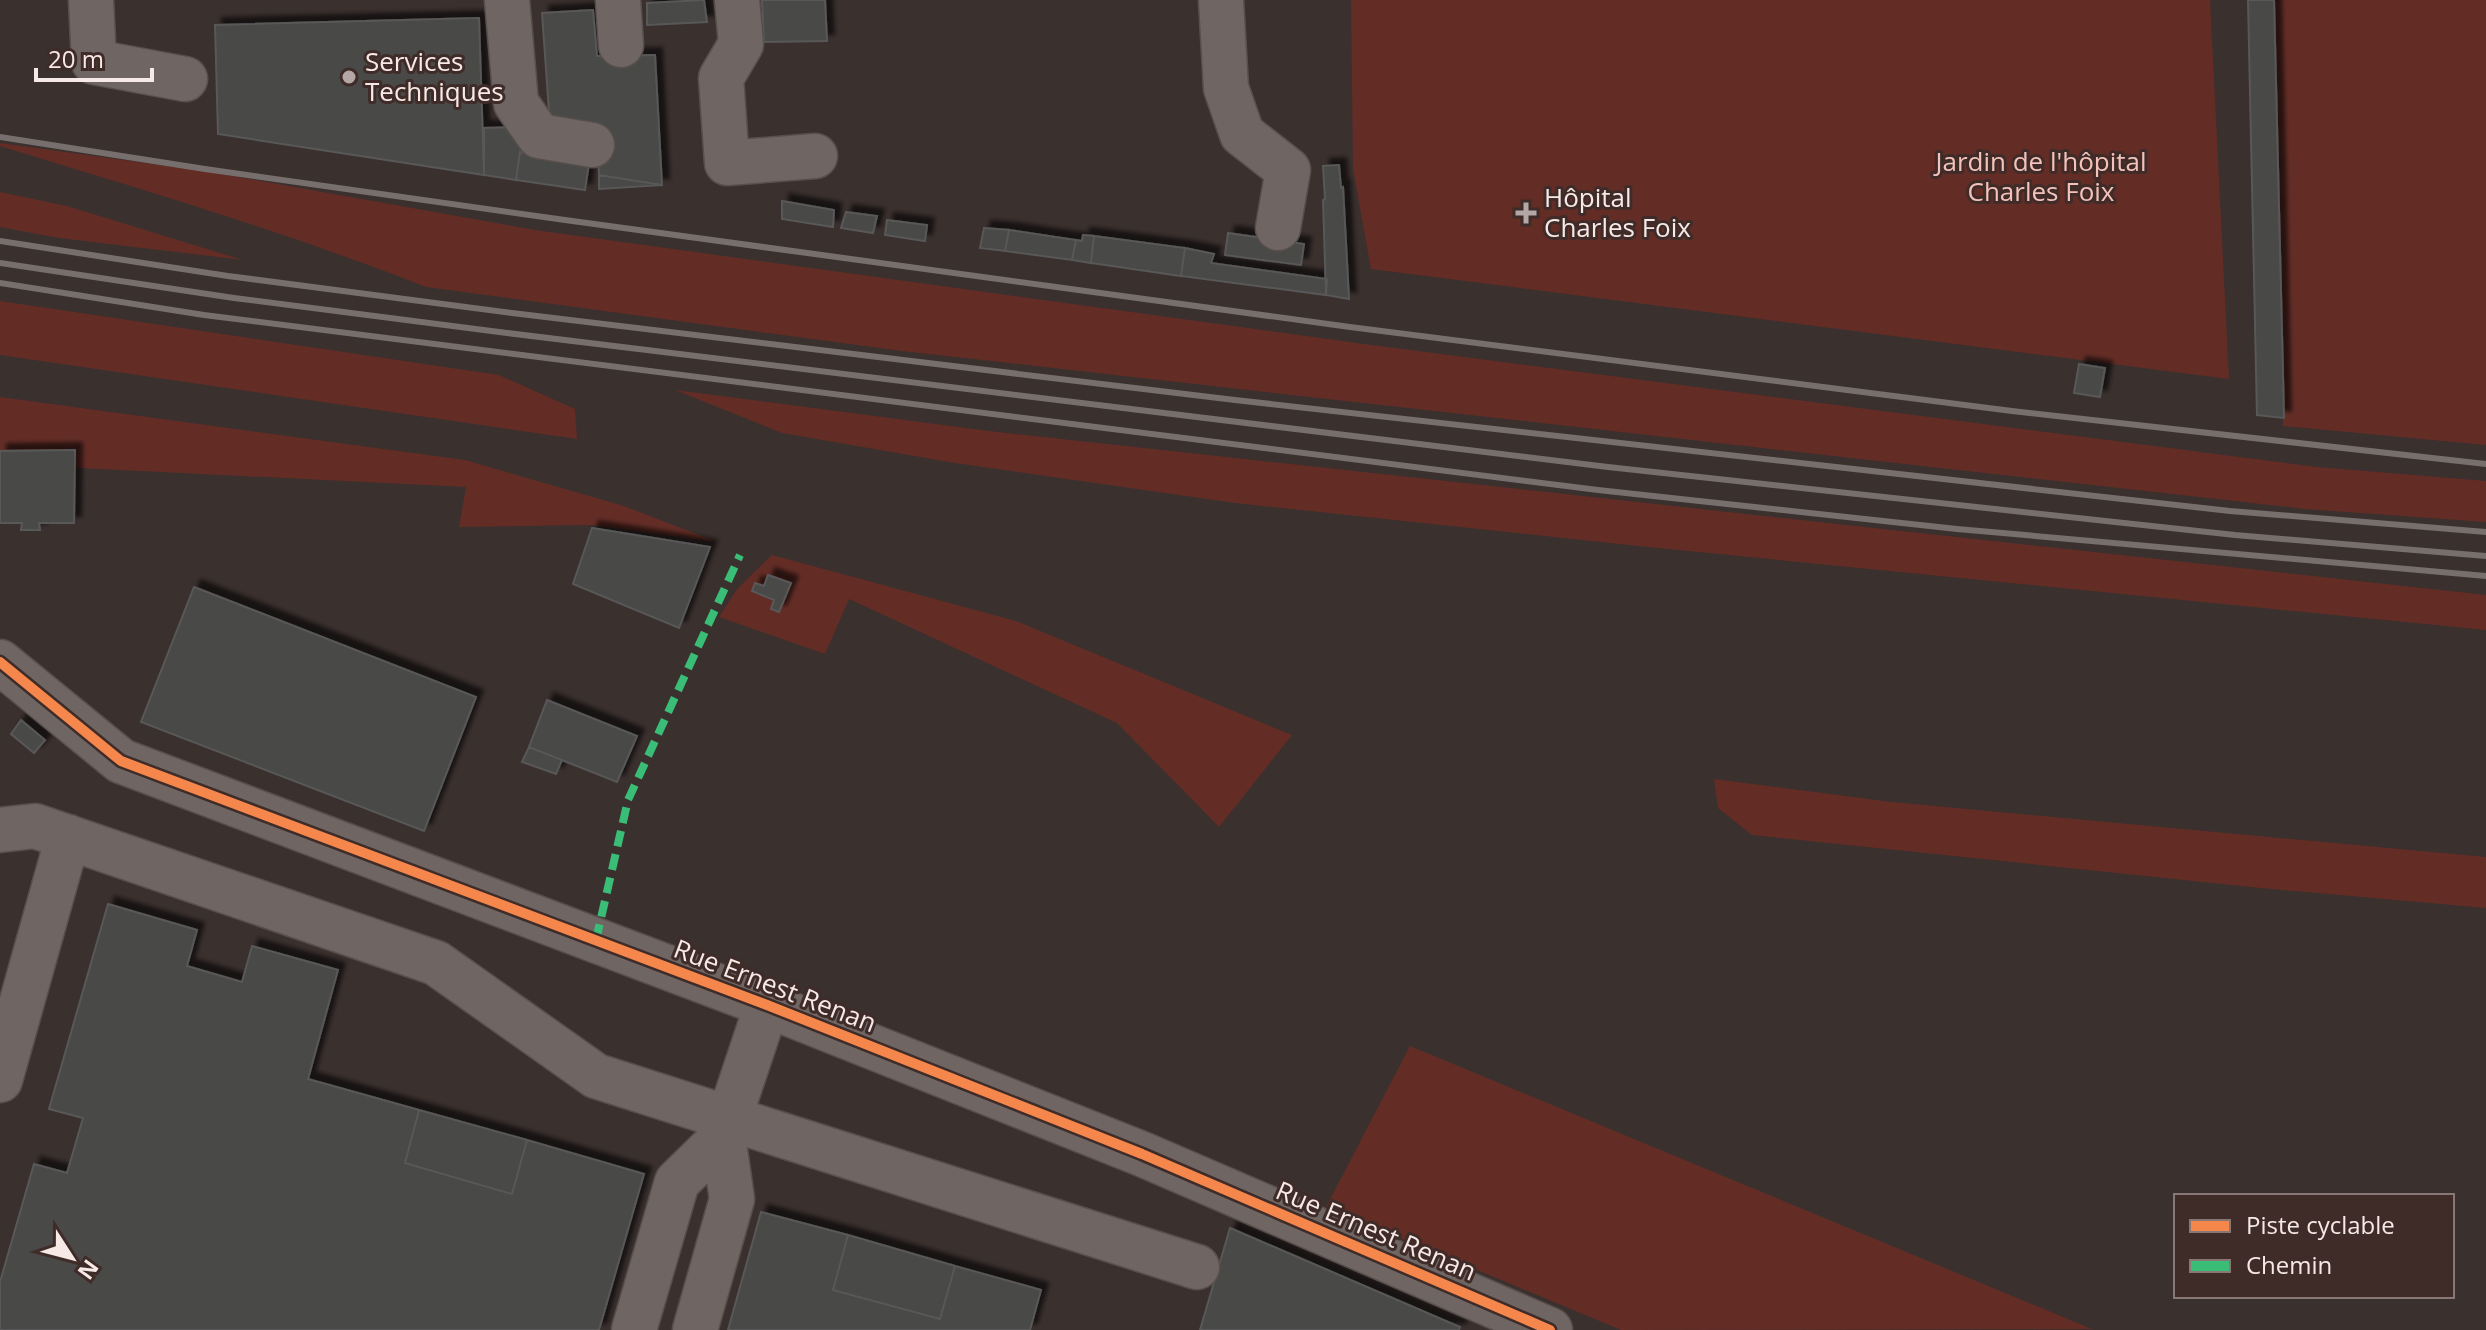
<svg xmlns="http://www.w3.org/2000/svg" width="2486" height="1330" viewBox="0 0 2486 1330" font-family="'Open Sans',sans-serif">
<defs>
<filter id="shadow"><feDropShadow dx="7" dy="-7" stdDeviation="2" flood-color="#0009"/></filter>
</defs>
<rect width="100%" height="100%" fill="#3a302e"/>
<path fill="#632d26" d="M1351,0H2210L2229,379L1371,269L1353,169Z
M2274,0H2486V445L2283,426Z
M0,143L210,172L535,230L1364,344L2317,467L2486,481V522L2305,509L902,351L426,287C286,232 143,190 0,146Z
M0,192L67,206L243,260L59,238L0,227Z
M0,301L499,375L575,409L577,439L0,355Z
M675,390L989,431L2486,595V630L1648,547L1235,503L955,463L782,433Z
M0,397L465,460L624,506L717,542L591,525L459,527L466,487L0,464Z
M772,555L1016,621L1292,735L1219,827L1117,723L849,599L825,654L719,617L737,589Z
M1714,779L1892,802L2486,857V908L2261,888L1752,835L1718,808Z
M1410,1046L2092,1329L1621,1330L1326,1207Z"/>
<path fill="#494846" stroke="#585858" stroke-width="2" filter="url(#shadow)" d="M704,0L707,22L647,25V3Z
M762,0H825L827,41L764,42Z
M2248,0H2274L2284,418L2257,415Z
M593,10L597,56L655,55L662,185L599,175L597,123L550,125L542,13Z
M479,18L484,175L218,134L215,25Z
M523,127L524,153L520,152L516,180L484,175V128Z
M520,152L589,163L585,190L516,180Z
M1339,165L1341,188L1343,187L1349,299L1326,295L1323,200L1325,199L1323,166Z
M599,175L662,185L599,189Z
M782,201L834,210L833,227L782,219Z
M846,212L877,216L873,233L841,228Z
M887,220L927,225L925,241L885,235Z
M984,228L1009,230L1005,251L980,248Z
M1009,230L1076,240L1072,260L1005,251Z
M1228,233L1304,244L1301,265L1225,255Z
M1083,235L1094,236L1091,263L1072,260L1076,240L1082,241Z
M1094,236L1185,248L1181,276L1091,263Z
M1185,248L1214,254L1211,263L1327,279L1326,295L1181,276Z
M2079,364L2105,368L2100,397L2074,393Z
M75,450L74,523H39L40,530H21L22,523H0V451Z
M592,528L710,547L679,628L573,584Z
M768,575L791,583L779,612L771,609L774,600L752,591L755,583L764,586Z
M194,587L476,697L424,831L141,722Z
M547,700L637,736L617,782L529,747Z
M21,720L45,740L34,753L11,734Z
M529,747L562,760L556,774L522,762Z
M108,904L197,930L187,966L242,982L252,946L338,970L308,1079L419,1110L405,1163L512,1194L527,1140L644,1174L599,1330H0V1282L34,1164L67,1173L83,1118L49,1109Z
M419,1110L527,1140L512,1194L405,1163Z
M761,1212L848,1235L833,1290L940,1319L955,1266L1041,1290L1030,1330H728Z
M1230,1228L1460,1327L1459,1330H1200Z
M848,1235L955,1266L940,1319L833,1290Z"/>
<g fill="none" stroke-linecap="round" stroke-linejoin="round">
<g stroke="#584f4d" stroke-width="47">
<path id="minor" d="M91,0L94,62L185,79
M507,0L516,103L539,136L592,145
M618,0L621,45
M737,0L741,44L721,78L727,163L815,156
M1221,0L1226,88L1242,134L1288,170L1278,228
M0,662L121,761L767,1005L1142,1154L1550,1330
M0,830L35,826L436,963L596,1076L1197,1267
M0,1080L68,837
M634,1330L677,1182L723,1137
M695,1330L732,1199L723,1137L767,1005"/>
</g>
<use href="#minor" stroke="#6f6664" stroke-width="44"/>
<path stroke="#766f6d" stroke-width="6" d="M0,137L205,169L565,220L1350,327L2012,411L2486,464
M0,241L228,276L512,313L1235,400L2230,511L2486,532
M0,263L234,298L507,333L1608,467L2235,535L2486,556
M0,283L204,315L1598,490L1957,529L2486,576"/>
<path stroke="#3abd76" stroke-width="8" stroke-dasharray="16 8" stroke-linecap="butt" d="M596,940L628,800L740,555"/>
<g stroke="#3f2c29" stroke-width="15">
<path id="cycleway" d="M0,662L121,761L767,1005L1142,1154L1550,1330"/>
</g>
<use href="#cycleway" stroke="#f5874c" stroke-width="10"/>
</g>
<g fill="#b4a8a6" stroke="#3f2c29" stroke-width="3">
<circle cx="349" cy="77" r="8"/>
<path d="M1522 201h8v8h8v8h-8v8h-8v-8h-8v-8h8z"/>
</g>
<g text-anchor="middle" stroke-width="6" stroke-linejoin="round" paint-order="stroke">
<g font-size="26" fill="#f6e9e6" stroke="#3f2c29" text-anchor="start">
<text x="365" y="71">Services<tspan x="365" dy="30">Techniques</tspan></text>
<text x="1544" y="207">Hôpital<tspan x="1544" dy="30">Charles Foix</tspan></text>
</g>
<g font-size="26" fill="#f4c2ba" stroke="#3f2c29">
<text x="2041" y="171">Jardin de l'hôpital<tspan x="2041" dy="30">Charles Foix</tspan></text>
</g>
<g font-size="26" fill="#f6e9e6" stroke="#3f2c29">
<text transform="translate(775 986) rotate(21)" y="9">Rue Ernest Renan</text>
<text transform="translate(1376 1231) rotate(23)" y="9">Rue Ernest Renan</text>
</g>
</g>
<rect x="2174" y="1194" width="280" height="104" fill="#3f2c29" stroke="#887875" stroke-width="2"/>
<rect x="2190" y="1220" width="40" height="12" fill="#f5874c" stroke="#887875" stroke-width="2"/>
<text x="2246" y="1234" font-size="24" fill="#f6e9e6">Piste cyclable</text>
<rect x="2190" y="1260" width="40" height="12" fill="#3abd76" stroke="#887875" stroke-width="2"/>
<text x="2246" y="1274" font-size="24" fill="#f6e9e6">Chemin</text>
<g transform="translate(72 1258) rotate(126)" stroke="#3f2c29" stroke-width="6" paint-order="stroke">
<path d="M0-6L14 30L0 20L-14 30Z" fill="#f6e9e6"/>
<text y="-12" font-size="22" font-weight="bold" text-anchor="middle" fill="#f6e9e6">N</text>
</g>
<path d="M36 68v12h116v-12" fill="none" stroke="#f6e9e6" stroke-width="4"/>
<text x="48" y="68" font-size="24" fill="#f6e9e6" stroke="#3f2c29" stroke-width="6" paint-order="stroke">20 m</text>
</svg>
